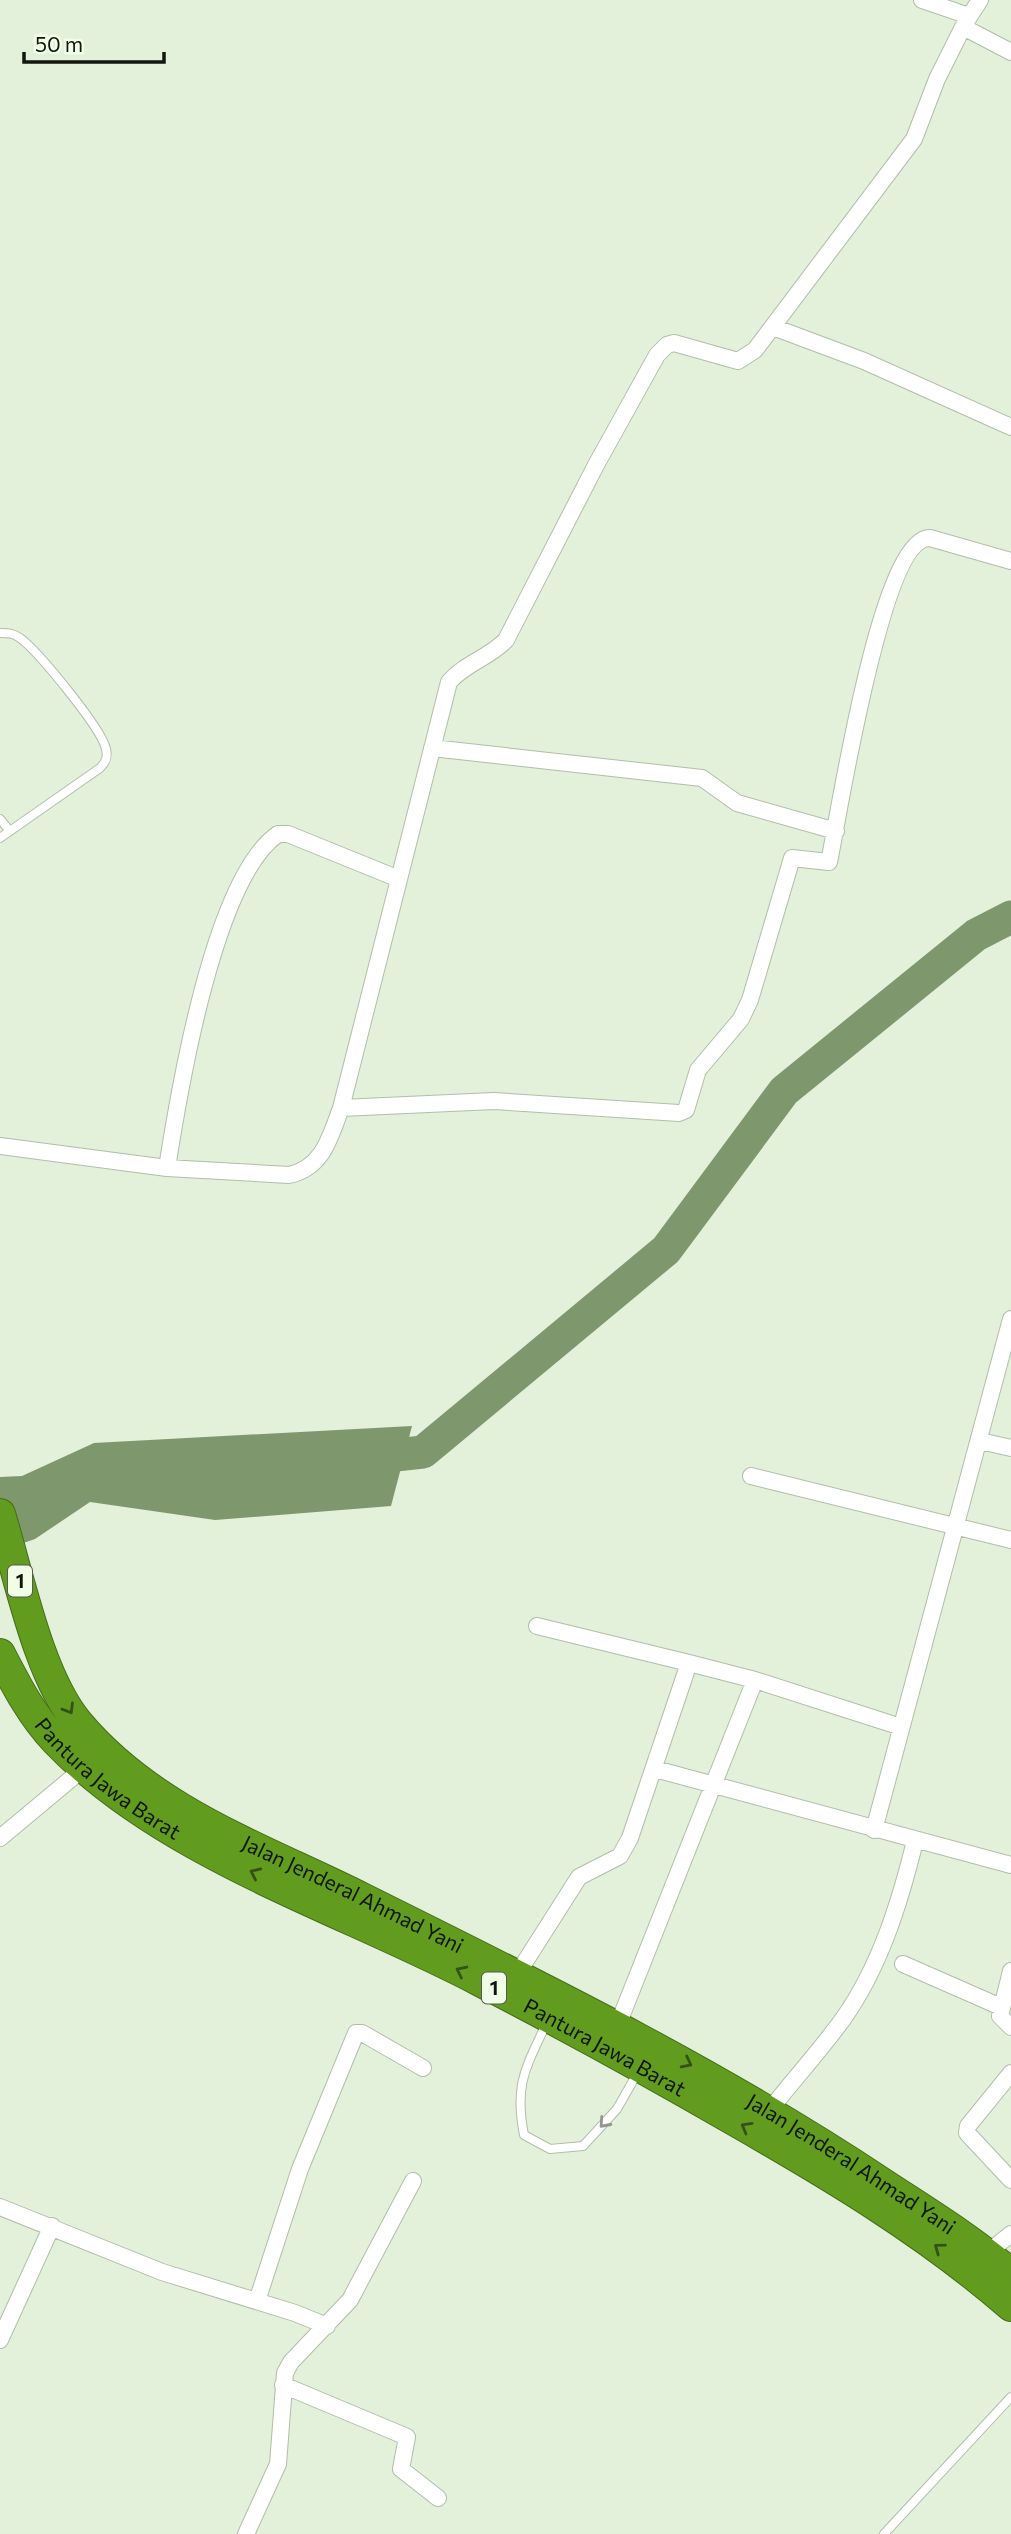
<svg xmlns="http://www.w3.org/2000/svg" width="1011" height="2534" viewBox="0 0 1011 2534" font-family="Commissioner,sans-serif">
<rect width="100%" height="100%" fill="#e3f0da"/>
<path fill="#7e976c" d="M412,1426L391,1506L215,1520L90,1502L35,1539L0,1551V1477L22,1476L94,1443Z"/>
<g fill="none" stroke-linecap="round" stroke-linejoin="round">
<path stroke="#7e976c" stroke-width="33" d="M359,1459L423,1452L666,1250L784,1091L976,935L1011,917"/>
<g stroke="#b1bea9" stroke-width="10">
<path id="lane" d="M0,633C8,633 13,633 20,638C38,651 102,729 106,749C108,757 106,762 100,768L0,838
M0,819L9,830
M547,2022C526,2068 514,2083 524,2135L550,2149L583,2146L617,2109L638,2072
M884,2534L1011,2397"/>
</g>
<g stroke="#b1bea9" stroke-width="18">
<path id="street" d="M922,0L969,16
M964,25L980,0
M773,327L864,361L1011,427
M432,748L702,778L737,803L836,831
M341,1108L494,1101L679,1113L686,1110L698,1070L741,1019L750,1000L792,858L829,862C839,815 881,537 930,538L1011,561
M0,1146L167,1168L289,1175C323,1168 330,1137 341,1108L449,682C465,663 489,658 506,640L596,465L657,355L667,345L674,343L738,361L755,350L914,139L937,79L963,27L1011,52
M167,1168C179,1091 214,878 278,834H288L399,879
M980,1441L1011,1448
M751,1476L1011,1540
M537,1626L689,1663
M655,1769L1011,1865
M874,1830L1011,1319
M0,1838L84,1768
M903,1964L1001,2007
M1011,1971L1000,2016L1011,2027
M516,1976L579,1877L620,1856L630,1838L689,1663L755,1680L901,1727
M617,2027L755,1680
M1011,2073L968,2126L967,2133L1011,2180
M769,2111C793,2080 820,2051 843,2019C880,1967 900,1902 915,1841
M0,2207L162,2272L295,2313L327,2326
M987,2253L1011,2234
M257,2301L300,2169L356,2033H362L423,2068
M0,2340L52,2226
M283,2385L407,2437L401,2469L438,2498
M246,2534L278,2464L285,2373L291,2362L350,2300L413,2181"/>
</g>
<g stroke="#456d19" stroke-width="32">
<g id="highway">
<path id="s1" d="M0,1514C19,1576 38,1675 78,1723C153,1812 262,1848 362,1898C539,1986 717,2073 882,2183C926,2212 971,2239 1011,2274"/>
<path id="s2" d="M0,1654C16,1685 32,1716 56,1741C164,1854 343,1909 480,1981C565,2025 649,2071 732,2119C830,2175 926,2232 1011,2306"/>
</g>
</g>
<use href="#lane" stroke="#fff" stroke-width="8"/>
<use href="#street" stroke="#fff" stroke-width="16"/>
<use href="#highway" stroke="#619c1f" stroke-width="30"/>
</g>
<defs><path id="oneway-chevron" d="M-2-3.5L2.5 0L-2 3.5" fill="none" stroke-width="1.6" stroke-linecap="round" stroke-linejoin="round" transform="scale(1.75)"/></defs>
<g stroke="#355216">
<use href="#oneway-chevron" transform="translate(69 1709) rotate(59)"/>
<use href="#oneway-chevron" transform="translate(255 1873) rotate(-155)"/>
<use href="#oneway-chevron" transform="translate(461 1971) rotate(-154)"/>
<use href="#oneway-chevron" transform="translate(687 2063) rotate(27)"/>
<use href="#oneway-chevron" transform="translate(746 2127) rotate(-150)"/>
<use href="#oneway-chevron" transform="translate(939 2248) rotate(-144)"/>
</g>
<use stroke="#949693" href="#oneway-chevron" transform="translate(604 2123) rotate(132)"/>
<g text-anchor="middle" stroke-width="6" stroke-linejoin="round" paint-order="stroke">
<g fill="#f0fde7" stroke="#545b4f" stroke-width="2">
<rect x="8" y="1565.5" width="24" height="31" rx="5"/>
<rect x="482" y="1972.5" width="24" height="31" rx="5"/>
</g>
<g font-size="19" font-weight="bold" fill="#11160e">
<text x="20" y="1588">1</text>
<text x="494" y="1995">1</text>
</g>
<g font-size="21" fill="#11160e" stroke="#f0fde7">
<text dy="7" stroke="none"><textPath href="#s2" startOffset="168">Pantura Jawa Barat</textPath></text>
<text dy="7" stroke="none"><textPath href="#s1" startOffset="551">Jalan Jenderal Ahmad Yani</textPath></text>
<text dy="7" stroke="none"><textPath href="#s2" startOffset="735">Pantura Jawa Barat</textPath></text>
<text dy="7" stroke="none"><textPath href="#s1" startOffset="1118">Jalan Jenderal Ahmad Yani</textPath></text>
</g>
</g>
<path d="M24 52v10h140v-10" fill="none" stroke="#11160e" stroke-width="3.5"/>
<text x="35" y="52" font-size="21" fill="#11160e" stroke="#f0fde7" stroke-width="5" paint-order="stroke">50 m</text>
</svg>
